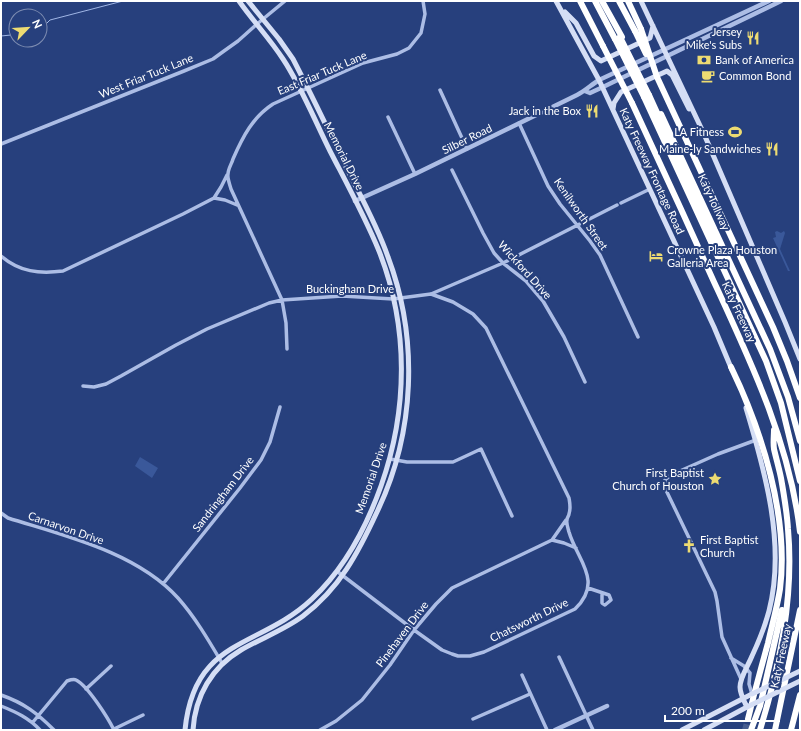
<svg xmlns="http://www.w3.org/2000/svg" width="801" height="731" viewBox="0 0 801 731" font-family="Lato,sans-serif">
<rect width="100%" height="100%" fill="#27407d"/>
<path fill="#3a589a" d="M777,231L781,233L784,231L785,233L780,249L790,271H788L773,238L776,237L775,232Z
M140,457L158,468L152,478L135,466Z"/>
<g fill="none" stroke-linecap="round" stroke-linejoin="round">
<path stroke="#a0b6e5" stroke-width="1" d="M40,30L50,20L123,1
M1,36L11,35L16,38
M19,40L25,44L29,40"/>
<path stroke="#475d90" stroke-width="6" stroke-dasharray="6 3" stroke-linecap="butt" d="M745,730L748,719"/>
<path stroke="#acbde5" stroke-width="3.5" d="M440,90L467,149
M388,117L415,174
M519,123L548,186L560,204L590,241L600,255L638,337
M1,144L184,71L213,59L224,51L238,41L257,24L285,1
M452,170L483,233L494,253L503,263L526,281L543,301L564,337L585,382
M214,198L225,200L237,205
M621,203L650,189
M1,256C20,272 39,274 63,271L183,214L214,198L221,187L227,175
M287,349L286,323L282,300L231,189C230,185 227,178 228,174C228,169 232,163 233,159C243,136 253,117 273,104L363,63L397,54L409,48L421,33L425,14L423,1
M83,386L94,387L106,384L121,376L176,345L207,329L269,303L282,300L342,296L393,299L431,294L503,263L617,205
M390,459L407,462H453L481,449L512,516
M1,513L8,518C65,536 136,552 178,598C195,617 209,641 222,663
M552,540L564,543L576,548
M338,572L414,630L442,650L452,654L458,656H470L484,652L575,609C604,581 577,560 569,532C568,528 566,523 567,520C567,517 569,516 569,514C571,508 570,504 569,498L486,328L473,314L453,302L431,294
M163,584L240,488L261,460L270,442L280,407
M588,588L609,595L611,600L605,605L602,603V593
M559,657L593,730
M731,658L744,666L750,673L749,684L752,694
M522,675L547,730
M741,679L722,637L717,601L715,592L665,488V480L671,475L718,454L756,440
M86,689L111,666
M1,695C24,703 37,713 54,730
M1,706C16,712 29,718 40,730
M473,719L530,694
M33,722L67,681C70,680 74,679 76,680C88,686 108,718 114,730
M114,729L143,715
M320,730L336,721L362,700L390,665L414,630L436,604L452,588L552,540L566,520"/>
<path stroke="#acbde5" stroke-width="4.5" d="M585,91L590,93L603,87L781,1
M355,201L415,174L577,95C585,91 591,85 599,80L769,1
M555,730L607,706"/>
<path stroke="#d5def5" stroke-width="5" d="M556,1L599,80L714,327L732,370
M641,1L704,134L785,322L800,359
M565,12L576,23L594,56L601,61L650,38L653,26
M613,109L614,103L621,92L667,71L672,75L689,109
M185,730C194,637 259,649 312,599C345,568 366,528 381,486C408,410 409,327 379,251C365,217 347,184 330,151C315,121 301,86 283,59C270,39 253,21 239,1
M193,730C195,696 212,667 241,650C262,638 284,630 303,616C340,588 358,553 377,512C415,433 419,339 388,257C377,225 360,195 345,165C328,129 311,94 293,59L279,39L248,1
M682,730L752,694
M704,730L747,707C744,701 740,694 740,687C740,677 748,666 752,656C759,641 765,626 769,611C786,545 765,471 746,408"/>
<path stroke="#fff" stroke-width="6" d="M580,1L603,46
M595,1L615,39
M602,1L622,37
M619,1L635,31
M628,1L641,29
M657,77L773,327L787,361L800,398
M649,95L722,256
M644,97L766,361L781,403L800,481
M632,103C660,163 687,222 714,282C751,362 790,444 800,532
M661,114L770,349L788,397L800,441
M731,367C762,431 789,517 780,589C777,608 772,625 768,643C761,668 754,694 748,719
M751,730L760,706L782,610
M760,730C780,665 794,597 788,529C787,512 784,495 781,478C779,468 776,458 774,449C773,443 774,436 774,430
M775,730L800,610
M791,730L800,695"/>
<path stroke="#d5def5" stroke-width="5" d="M752,694L800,671
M747,707L800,681"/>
<path stroke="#fff" stroke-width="6" d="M641,29L657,77
M635,31L646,54
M620,37L649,95
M615,39L644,97
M603,46L632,103"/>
</g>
<defs>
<g id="restaurant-bare" transform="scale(1.08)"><path d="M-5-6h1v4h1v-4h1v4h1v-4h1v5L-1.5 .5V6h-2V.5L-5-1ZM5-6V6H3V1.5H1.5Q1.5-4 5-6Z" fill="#eddb72" stroke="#27407d" stroke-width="2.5" paint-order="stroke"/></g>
<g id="bank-bare" transform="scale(1.08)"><path d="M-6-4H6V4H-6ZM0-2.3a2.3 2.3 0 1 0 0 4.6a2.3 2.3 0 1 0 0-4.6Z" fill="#eddb72" stroke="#27407d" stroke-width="2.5" paint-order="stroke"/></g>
<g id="cafe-bare" transform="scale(1.08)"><path d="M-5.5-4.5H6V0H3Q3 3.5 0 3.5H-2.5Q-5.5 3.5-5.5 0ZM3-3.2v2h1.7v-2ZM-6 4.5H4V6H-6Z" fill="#eddb72" stroke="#27407d" stroke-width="2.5" paint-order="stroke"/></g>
<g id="stadium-bare" transform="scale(1.08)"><path d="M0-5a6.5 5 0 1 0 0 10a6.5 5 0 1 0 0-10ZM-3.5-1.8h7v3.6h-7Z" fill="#eddb72" stroke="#27407d" stroke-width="2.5" paint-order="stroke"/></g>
<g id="hotel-bare" transform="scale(1.08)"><path d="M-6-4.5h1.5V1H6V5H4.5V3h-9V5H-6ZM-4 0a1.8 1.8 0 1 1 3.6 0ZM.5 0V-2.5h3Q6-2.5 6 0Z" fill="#eddb72" stroke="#27407d" stroke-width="2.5" paint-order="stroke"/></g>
<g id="sight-bare" transform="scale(1.08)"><path d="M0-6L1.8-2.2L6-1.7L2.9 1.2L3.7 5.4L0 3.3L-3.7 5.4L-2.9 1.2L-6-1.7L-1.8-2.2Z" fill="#eddb72" stroke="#27407d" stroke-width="2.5" paint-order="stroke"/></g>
<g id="church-bare" transform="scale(1.08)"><path d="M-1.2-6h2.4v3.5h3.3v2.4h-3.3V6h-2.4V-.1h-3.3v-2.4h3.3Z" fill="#eddb72" stroke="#27407d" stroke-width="2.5" paint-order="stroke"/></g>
</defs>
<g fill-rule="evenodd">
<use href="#restaurant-bare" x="753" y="38"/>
<use href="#bank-bare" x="704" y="60"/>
<use href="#cafe-bare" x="708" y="76"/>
<use href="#restaurant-bare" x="592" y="111"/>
<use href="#stadium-bare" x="735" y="132"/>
<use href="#restaurant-bare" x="772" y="149"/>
<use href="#hotel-bare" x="656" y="256"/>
<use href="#sight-bare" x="715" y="479"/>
<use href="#church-bare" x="689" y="546"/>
</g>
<g text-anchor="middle" stroke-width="4" stroke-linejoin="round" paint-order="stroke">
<g font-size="11" fill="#fff" stroke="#27407d" text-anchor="end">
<text x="742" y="36">Jersey<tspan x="742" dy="13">Mike's Subs</tspan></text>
<text x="715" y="64" text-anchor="start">Bank of America</text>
<text x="719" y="80" text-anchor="start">Common Bond</text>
<text x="581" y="115">Jack in the Box</text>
<text x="724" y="136">LA Fitness</text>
<text x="761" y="153">Maine-ly Sandwiches</text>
<text x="667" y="254" text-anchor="start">Crowne Plaza Houston<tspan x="667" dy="13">Galleria Area</tspan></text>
<text x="704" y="477">First Baptist<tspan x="704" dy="13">Church of Houston</tspan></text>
<text x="700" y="544" text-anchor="start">First Baptist<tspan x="700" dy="13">Church</tspan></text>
</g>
<g font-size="11" fill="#fff" stroke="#27407d">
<text transform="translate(322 73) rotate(-23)" y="4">East Friar Tuck Lane</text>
<text transform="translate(146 76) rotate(-22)" y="4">West Friar Tuck Lane</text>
<text transform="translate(467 139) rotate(-26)" y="4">Silber Road</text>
<text transform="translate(344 156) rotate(63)" y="4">Memorial Drive</text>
<text transform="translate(652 171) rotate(65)" y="4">Katy Freeway Frontage Road</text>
<text transform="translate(714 202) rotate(65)" y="4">Katy Tollway</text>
<text transform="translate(581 214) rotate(55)" y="4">Kenilworth Street</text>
<text transform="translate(525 270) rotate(48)" y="4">Wickford Drive</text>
<text x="350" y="293">Buckingham Drive</text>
<text transform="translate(739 312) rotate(65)" y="4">Katy Freeway</text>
<text transform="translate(371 478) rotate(-71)" y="4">Memorial Drive</text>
<text transform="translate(223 494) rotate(-52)" y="4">Sandringham Drive</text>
<text transform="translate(66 528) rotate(19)" y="4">Carnarvon Drive</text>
<text transform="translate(529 620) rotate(-26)" y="4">Chatsworth Drive</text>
<text transform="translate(402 634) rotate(-53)" y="4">Pinehaven Drive</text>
<text transform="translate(781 656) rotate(-78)" y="4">Katy Freeway</text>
</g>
</g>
<rect width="801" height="731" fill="none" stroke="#ffffff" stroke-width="4"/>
<g transform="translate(28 28) rotate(65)"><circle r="19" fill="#27407d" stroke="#7d8cb1"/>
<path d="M0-3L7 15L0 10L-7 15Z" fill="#eddb72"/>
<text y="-6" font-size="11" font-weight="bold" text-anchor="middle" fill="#ffffff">N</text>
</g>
<path d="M665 715v6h114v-6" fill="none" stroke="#ffffff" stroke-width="2"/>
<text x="671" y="715" font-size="12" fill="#ffffff" stroke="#27407d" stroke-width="3" paint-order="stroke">200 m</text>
</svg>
